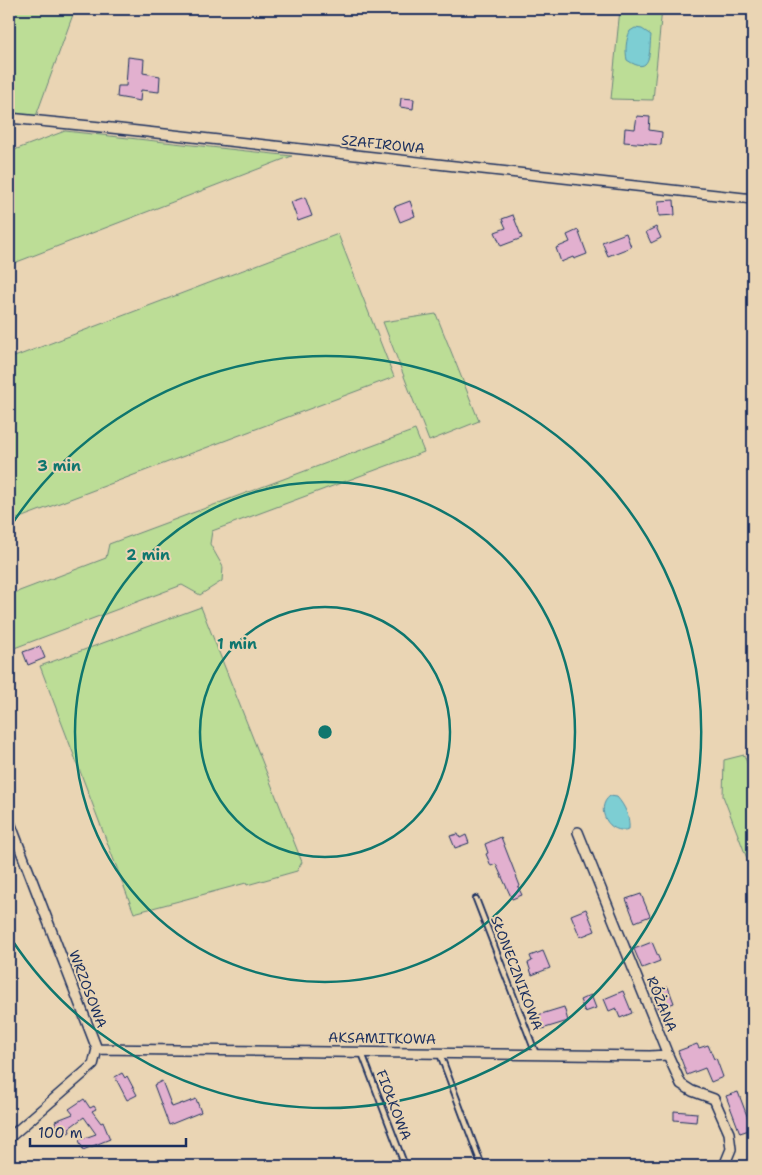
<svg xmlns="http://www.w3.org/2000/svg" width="762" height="1175" viewBox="0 0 762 1175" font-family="'Shantell Sans',sans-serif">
<rect width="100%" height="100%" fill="#ead5b4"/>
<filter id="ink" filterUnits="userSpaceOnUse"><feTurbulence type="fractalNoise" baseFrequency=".02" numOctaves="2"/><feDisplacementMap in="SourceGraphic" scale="10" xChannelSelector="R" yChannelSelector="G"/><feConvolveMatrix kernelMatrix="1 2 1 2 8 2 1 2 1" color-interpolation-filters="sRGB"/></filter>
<g filter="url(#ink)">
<path fill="#bcdd96" stroke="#6c867a" d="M9,9H75L36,116L9,113Z
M620,9H662L653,100L611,99Z
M65,131L292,156L9,265V152Z
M338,234L394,377L9,522V359Z
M436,314L479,421L429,441L383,322Z
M415,430L424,452L212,531L210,544L223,567L222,581L200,595L182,585L9,650V595L106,558L109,544Z
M201,607L302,862L297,871L247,885L246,883L134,913L40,666Z
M744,755L753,778V874L723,796L724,760Z"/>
<path fill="#7dced3" stroke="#568ea4" d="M635,28L642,29L651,35C649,52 652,77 627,60C625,50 626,40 630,31Z
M610,796L617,797C625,806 630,817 629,829C609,836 594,808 610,796Z"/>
<path fill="#e2b0cf" stroke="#1b2f5e" d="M128,57L144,59L143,73L160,76L159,92L141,90L140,101L117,97L118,86H126Z
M401,98L414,99L413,109L400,107Z
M637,116L650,117L649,130L662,132L661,145L624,142L625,128L635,129Z
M305,197L312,216L298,221L291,202Z
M674,200L675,215L659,216L658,201Z
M410,201L415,216L400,222L394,207Z
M513,215L522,238L501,246L495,232L506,228L502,219Z
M656,227L661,238L651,243L646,232Z
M578,230L587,254L574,259L573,257L561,262L556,248L570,242L567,235Z
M626,233L631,247L608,256L602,242Z
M40,646L45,658L28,665L23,652Z
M458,834L460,838L466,835L469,843L455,848L450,836Z
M501,837L520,886L518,887L522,895L512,899L496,864L491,866L486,854L488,853L485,844Z
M641,894L650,916L635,922L626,899Z
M586,909L595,931L580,937L571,915Z
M652,942L660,961L642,968L634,949Z
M543,951L550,968L532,975L528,963L532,961L530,956Z
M668,987L674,1003L658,1009L653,998L658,996L656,992Z
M623,991L632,1013L620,1018L616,1008L609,1011L604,999Z
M591,995L596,1008L585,1012L580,1000Z
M564,1007L568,1021L542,1029L538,1015Z
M697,1044L699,1048L708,1045L714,1059L716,1058L723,1077L711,1082L705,1068L687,1075L678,1051Z
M122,1073L125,1078L127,1076L137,1095L127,1100L115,1077Z
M162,1081L172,1107L183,1103V1104L196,1099L201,1112L169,1125L154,1085Z
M738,1092L752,1129L740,1133L726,1096Z
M84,1099L90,1108L94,1106L96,1109L92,1111L101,1123L103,1122L110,1139L83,1150L79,1140L96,1134L84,1117L69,1128L70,1132L60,1136L55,1121L73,1114L69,1109Z
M674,1111L697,1113L696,1122L674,1120Z"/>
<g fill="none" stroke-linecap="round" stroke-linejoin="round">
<g stroke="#1b2f5e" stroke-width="8">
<path id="lane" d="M476,899L536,1054
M362,1053L405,1166
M440,1054L482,1166"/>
</g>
<g stroke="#1b2f5e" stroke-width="12">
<path id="street" d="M9,118L111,128L753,199
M9,820L97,1049L93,1065L9,1138
M578,832L668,1055L681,1084L692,1091L714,1099L729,1133L731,1149L724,1166
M97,1049L650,1056L668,1055"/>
</g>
<use href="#lane" stroke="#ead5b4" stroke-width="4.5"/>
<use href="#street" stroke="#ead5b4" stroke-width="9"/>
</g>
</g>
<g fill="none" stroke="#0f766e" stroke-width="2.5">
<circle cx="325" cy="732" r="125"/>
<circle cx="325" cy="732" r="250"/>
<path d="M10 527A376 376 0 1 1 10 937"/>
</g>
<g text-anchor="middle" stroke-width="4" stroke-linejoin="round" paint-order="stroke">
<g font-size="14" fill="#1b2f5e" stroke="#ead5b4">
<text transform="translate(383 144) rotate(6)" y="5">SZAFIROWA</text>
<text transform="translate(517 973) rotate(69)" y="5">SŁONECZNIKOWA</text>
<text transform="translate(88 989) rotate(69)" y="5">WRZOSOWA</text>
<text transform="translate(662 1004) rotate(68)" y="5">RÓŻANA</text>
<text transform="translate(382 1038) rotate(1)" y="5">AKSAMITKOWA</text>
<text transform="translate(394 1105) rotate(69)" y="5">FIOŁKOWA</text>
</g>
</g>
<circle cx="325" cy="732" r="8" fill="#0f766e" stroke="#ead5b4" stroke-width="2.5"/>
<g font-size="15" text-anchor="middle" font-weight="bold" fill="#0f766e" stroke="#ead5b4" stroke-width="4" stroke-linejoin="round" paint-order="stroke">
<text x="59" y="471">3 min</text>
<text x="148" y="560">2 min</text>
<text x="237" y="649">1 min</text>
</g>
<rect width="762" height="1175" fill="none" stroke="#ead5b4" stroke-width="30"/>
<rect x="15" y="15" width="732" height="1145" fill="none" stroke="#1b2f5e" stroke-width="2" filter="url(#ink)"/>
<path d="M30 1138v8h156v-8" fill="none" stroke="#1b2f5e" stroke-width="2.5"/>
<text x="38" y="1138" font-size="15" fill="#1b2f5e" stroke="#ead5b4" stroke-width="4" paint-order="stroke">100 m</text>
</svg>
